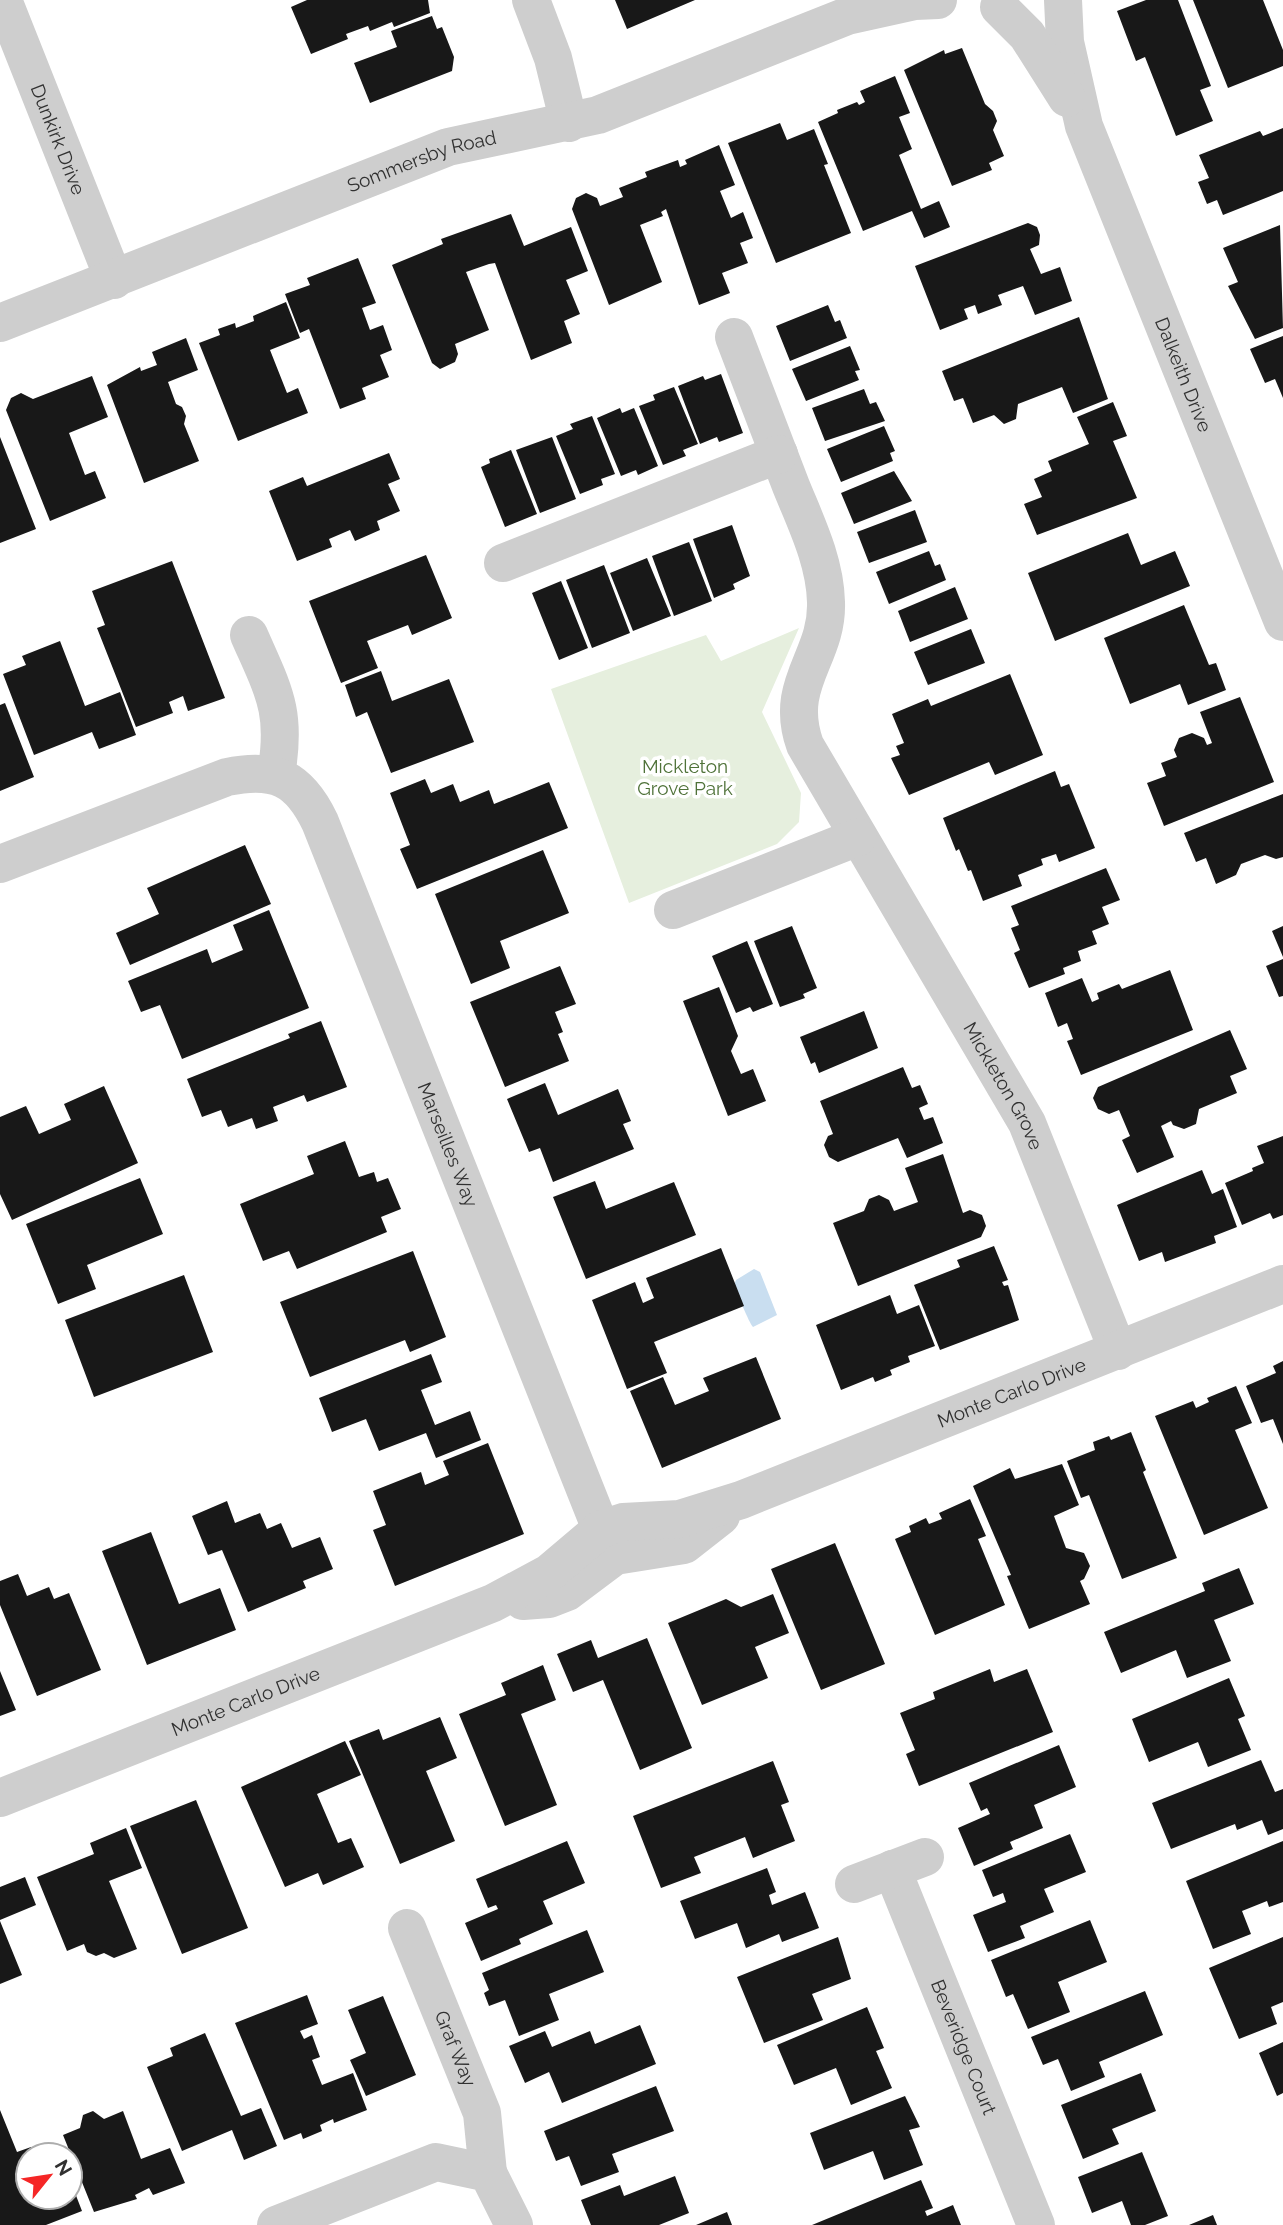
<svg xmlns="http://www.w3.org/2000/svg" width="1283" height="2225" viewBox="0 0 1283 2225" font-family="Raleway,sans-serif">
<rect width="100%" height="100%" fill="#fff"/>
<path fill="#e6efde" d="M799,628L762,712L801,793L799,822L777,844L629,903L551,689L706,635L721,661Z"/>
<path fill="#c9def0" d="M754,1269L760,1272L777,1315L753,1327C749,1323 737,1293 734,1285L736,1280Z"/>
<path fill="#181818" d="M307,0H428L430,13L394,27L392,22L370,31L368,26L346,34L348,39L311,54L291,7Z
M615,0H695L627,29Z
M1146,0H1178L1211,86L1200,90L1213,121L1176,136L1145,57L1136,61L1117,11Z
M1193,0H1263L1283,50V66L1228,88Z
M432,16L437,29L442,27L454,57L452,71L370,103L354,63L397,47L391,31Z
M962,48L985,104L993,111L997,121L993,130L1004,156L989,163L992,170L952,186L904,70L944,50L945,54Z
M895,76L910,113L899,117L912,149L899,155L921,209L939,201L950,227L924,238L912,211L863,231L818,122L838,113L837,110L857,102L859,105L865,102L860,91Z
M780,123L787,140L814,129L828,164L824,165L851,233L776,263L728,143Z
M1283,128V191L1223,215L1217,200L1207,204L1198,182L1209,178L1199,155L1260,131L1263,136Z
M719,145L735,185L720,191L731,218L743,212L753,238L740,243L748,263L722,273L730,293L699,305L666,209L661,212L663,216L640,225L662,282L609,305L572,209L576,198L586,193L597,198L600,206L623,197L619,188L647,177L645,172L678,160L680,167L687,164L685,160Z
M511,214L524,246L571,227L588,271L566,280L580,314L564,321L572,343L531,360L495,263L489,264L466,272L489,330L455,344L458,354L455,362L440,369L432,363L392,265L443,244L441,239Z
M1028,223L1037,227L1040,235L1039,245L1030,249L1041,274L1060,267L1072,301L1035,315L1023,286L998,295L1002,305L978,314L975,305L964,309L968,319L940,330L915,266Z
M1280,225L1283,328L1255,339L1228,286L1238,282L1223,248Z
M358,258L376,303L362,308L370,330L383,325L392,350L380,355L389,377L362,388L366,399L340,409L309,329L300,333L285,294L310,285L307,278Z
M286,302L300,338L270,350L287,393L298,388L308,413L238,441L199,343L220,335L218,329L235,323L236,328L254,321L253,316Z
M828,305L835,322L840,320L847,338L790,361L776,326Z
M1079,317L1108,399L1073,413L1062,387L1018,404L1016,419L1004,424L994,415L973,423L963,398L954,401L942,371Z
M1283,336V398L1275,379L1265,383L1250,349Z
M186,338L198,370L168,382L176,404L182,407L186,416L184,424L199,461L144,483L107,385L140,367L141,371L157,365L152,352Z
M850,346L860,370L855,371L859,380L806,401L792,369Z
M721,374L743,433L719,442L717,437L700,444L678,386L703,376L705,380Z
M92,376L108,417L69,433L85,475L95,471L106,498L50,521L6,410L11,398L21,393L33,399Z
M674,387L698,444L683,450L686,456L663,465L639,406L655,400L653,395Z
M864,389L870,404L876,402L885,421L825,441L812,408Z
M1113,402L1127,436L1113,441L1137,498L1037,535L1024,504L1042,497L1034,479L1052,471L1048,461L1089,444L1077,417Z
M620,408L622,413L634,408L658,466L638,475L636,470L621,476L597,418Z
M592,416L615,474L601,479L603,485L580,494L556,436L573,429L570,424Z
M884,426L895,451L890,453L893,461L841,482L827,449Z
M0,437L36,529L0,543Z
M552,437L576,499L540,513L516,450Z
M511,450L537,514L505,527L481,467L490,463L489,459Z
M389,453L400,479L388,484L400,511L377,521L380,530L355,541L350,530L329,539L332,547L297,561L269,491L303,477L307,486Z
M894,471L912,501L854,524L841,493Z
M915,510L927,542L869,563L857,532Z
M732,525L750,576L733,584L735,589L714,598L693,539Z
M1128,533L1141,565L1175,551L1190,586L1055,641L1028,573Z
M689,542L712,601L674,616L652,556Z
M929,551L935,566L940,564L946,580L889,604L876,572Z
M426,555L452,618L412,635L408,625L367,641L378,668L341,683L309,601Z
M647,558L671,616L633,631L610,573Z
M172,561L225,698L188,711L183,696L169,702L173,713L136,727L97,628L105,625L92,591Z
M604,565L630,633L592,648L566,580Z
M561,581L588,648L559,660L532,593Z
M955,587L968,619L910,642L898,611Z
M1184,605L1209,665L1216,663L1226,690L1188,705L1180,684L1130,704L1104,638Z
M971,629L985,663L928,685L914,652Z
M60,641L85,706L120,692L136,735L99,749L92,732L34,755L3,674L26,665L22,656Z
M381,671L392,701L449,679L474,742L391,773L367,712L356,717L345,685Z
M1010,674L1043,755L995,775L989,762L909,795L891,758L900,755L896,746L904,743L892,714L928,699L931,706Z
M1240,697L1274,782L1164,826L1147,783L1166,776L1161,763L1177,757L1174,750L1179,738L1192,733L1204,738L1207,745L1212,743L1200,712Z
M5,703L34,777L0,791V705Z
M1055,771L1061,787L1069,784L1095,848L1059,862L1056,854L1041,859L1043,865L1018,875L1022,886L983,901L971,870L968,871L959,849L956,851L943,818Z
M425,779L431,793L453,784L460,802L489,790L494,804L549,782L568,828L417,889L400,849L410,845L390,793Z
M1283,794V857L1276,859L1265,855L1241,864L1236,875L1216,884L1206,858L1196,862L1184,833Z
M245,845L271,904L130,965L116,933L159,914L147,888Z
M543,850L569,913L500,941L510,968L471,984L435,894Z
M1106,868L1120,900L1102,907L1109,924L1092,931L1097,944L1078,951L1081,961L1063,968L1065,974L1029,988L1014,953L1020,950L1011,928L1019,925L1011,906Z
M269,910L309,1008L182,1059L160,1005L141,1012L128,981L207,949L212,963L243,950L233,925Z
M792,926L817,988L803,994L805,998L780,1007L754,941Z
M1283,926V957L1272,931Z
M747,941L773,1004L753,1012L750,1007L736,1013L712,956Z
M1283,959V996L1279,997L1266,966Z
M560,966L576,1004L555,1012L563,1032L558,1034L569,1061L505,1087L470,1002Z
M1170,970L1193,1030L1081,1075L1067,1041L1073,1039L1067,1023L1058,1027L1045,993L1082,978L1092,1002L1099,999L1097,993L1119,984L1122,989Z
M719,987L738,1036L731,1051L741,1074L753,1069L766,1101L728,1116L683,1001Z
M864,1011L878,1048L819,1073L815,1062L811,1064L800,1037Z
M321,1021L347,1087L307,1102L304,1095L273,1107L278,1121L256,1129L252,1118L228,1127L221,1110L202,1117L187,1079L290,1038L288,1034Z
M1230,1030L1247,1069L1230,1076L1237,1093L1199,1109L1196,1124L1184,1129L1173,1125L1171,1121L1161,1126L1174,1157L1137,1173L1122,1140L1130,1136L1119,1110L1109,1114L1098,1109L1093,1098L1098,1087Z
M903,1067L912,1088L920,1085L928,1104L919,1108L924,1120L933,1117L943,1143L907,1158L898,1138L838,1162L829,1157L824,1145L828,1136L833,1134L820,1101Z
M545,1083L558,1115L618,1089L631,1121L623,1124L634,1149L553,1182L540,1148L529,1152L507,1099Z
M104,1086L138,1163L12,1220L0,1194V1117L26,1106L39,1134L71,1120L64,1104Z
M1283,1136V1215L1273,1219L1270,1213L1242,1225L1225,1183L1253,1171L1252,1168L1264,1163L1257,1146Z
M345,1141L359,1177L374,1172L377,1182L388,1178L401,1209L381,1217L387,1232L297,1269L289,1251L263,1261L240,1204L314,1174L307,1156Z
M943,1154L963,1213L970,1210L982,1215L986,1226L981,1237L858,1286L833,1223L864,1211L869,1199L879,1195L889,1200L894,1211L918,1202L905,1168Z
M1202,1170L1212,1194L1223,1189L1237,1227L1214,1236L1216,1243L1165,1262L1162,1252L1139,1261L1117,1205Z
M140,1178L163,1234L87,1265L96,1289L58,1304L26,1224Z
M595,1181L606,1209L674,1182L696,1235L586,1279L553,1197Z
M994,1246L1008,1280L1002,1282L1004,1286L1008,1285L1019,1320L940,1350L914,1285L960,1267L957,1260Z
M721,1248L744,1306L654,1342L667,1373L627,1389L592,1300L635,1282L643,1303L654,1298L646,1278Z
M413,1251L446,1337L410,1352L405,1340L310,1377L280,1302Z
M184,1275L213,1352L94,1397L65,1320Z
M890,1295L897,1314L919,1305L935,1346L908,1356L910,1362L890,1370L892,1375L875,1382L873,1377L841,1390L816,1325Z
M431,1354L442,1382L421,1390L435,1425L470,1411L481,1440L436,1458L426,1433L379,1451L366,1419L332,1432L319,1398Z
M756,1357L781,1419L662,1468L630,1391L663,1377L675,1405L709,1391L703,1378Z
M1283,1361V1444L1273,1419L1261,1423L1246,1386L1276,1373L1273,1366Z
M1236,1386L1252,1423L1235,1430L1268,1508L1204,1535L1155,1416L1193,1401L1196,1408L1209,1402L1207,1398Z
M1131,1432L1146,1470L1143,1472L1177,1558L1122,1579L1089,1495L1081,1498L1067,1461L1095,1450L1093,1442L1109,1436L1111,1440Z
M488,1443L524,1534L395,1586L373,1530L386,1525L373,1491L421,1472L425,1485L449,1475L443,1461Z
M1062,1464L1079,1505L1054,1516L1066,1548L1084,1553L1090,1566L1084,1579L1080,1581L1090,1604L1029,1629L1007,1576L1011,1575L973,1486L1010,1468L1015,1479Z
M970,1499L986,1536L978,1539L1005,1605L935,1635L895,1539L911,1532L909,1526L926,1518L929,1524L942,1519L939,1513Z
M227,1501L235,1523L260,1513L267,1529L281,1523L292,1548L320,1537L333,1569L303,1581L306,1588L248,1612L222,1550L208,1555L192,1516Z
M151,1532L179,1604L220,1588L236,1630L147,1665L102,1551Z
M835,1543L885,1664L821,1690L771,1569Z
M1239,1568L1254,1604L1214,1620L1231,1661L1187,1678L1176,1650L1121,1673L1104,1632L1205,1591L1202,1583Z
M18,1574L27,1596L49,1587L54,1599L69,1593L101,1670L37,1696L0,1605V1581Z
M773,1594L789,1633L755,1647L768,1678L702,1705L668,1623L726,1599L741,1607Z
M647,1638L692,1748L640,1770L603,1680L573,1692L557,1654L591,1640L598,1658Z
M543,1665L556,1700L521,1714L557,1805L505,1826L459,1714L506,1695L501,1683Z
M990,1669L994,1682L1027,1669L1053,1732L919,1786L906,1754L915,1750L900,1713L935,1699L933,1692Z
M0,1671L16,1710L0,1716Z
M1229,1678L1245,1716L1238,1719L1251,1750L1208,1767L1198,1742L1149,1762L1132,1719Z
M440,1717L457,1758L426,1771L455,1841L400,1864L349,1741L379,1729L383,1740Z
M345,1741L361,1775L317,1794L338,1843L351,1838L364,1867L323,1885L318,1873L285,1887L241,1787Z
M1059,1745L1076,1787L1034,1805L1043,1828L1010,1842L1013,1849L974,1866L958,1828L990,1814L987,1808L981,1811L969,1783Z
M1261,1760L1275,1792L1283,1789V1829L1268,1835L1262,1820L1237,1830L1235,1824L1171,1849L1152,1803Z
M773,1761L789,1802L781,1805L795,1841L753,1858L745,1837L694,1857L701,1873L661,1888L633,1816Z
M196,1800L248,1928L182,1954L130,1826Z
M126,1828L142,1868L109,1881L137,1949L114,1958L104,1953L96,1956L87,1952L84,1944L67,1951L37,1877L94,1854L90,1843Z
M1070,1834L1086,1872L1044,1889L1054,1912L1020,1926L1025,1938L988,1952L973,1915L1006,1902L1003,1893L993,1897L982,1870Z
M567,1841L585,1883L543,1901L553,1924L519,1939L521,1944L481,1961L465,1923L498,1909L496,1905L488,1908L476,1879Z
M1283,1841V1902L1269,1907L1267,1901L1242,1911L1251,1934L1213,1949L1186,1881Z
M767,1868L776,1892L769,1895L772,1905L805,1892L819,1928L782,1942L779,1934L746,1948L737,1923L695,1939L680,1901Z
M25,1877L36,1905L0,1920V1887Z
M1090,1920L1107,1962L1058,1982L1070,2012L1028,2029L1013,1994L1006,1997L991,1960Z
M0,1921L22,1975L0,1984Z
M587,1930L604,1972L549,1994L559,2020L519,2036L505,2000L489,2006L484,1993L489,1990L482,1973Z
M838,1937L851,1979L812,1994L823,2020L764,2043L737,1977Z
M1283,1937V2002L1271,2007L1277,2024L1239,2039L1209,1968Z
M1145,1991L1163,2035L1099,2062L1105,2077L1071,2091L1058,2059L1043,2065L1031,2037Z
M307,1995L318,2024L300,2031L304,2039L312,2035L320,2057L312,2060L322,2085L353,2073L367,2110L334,2123L333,2119L320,2125L322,2131L303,2139L301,2133L284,2140L235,2023Z
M383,1996L416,2075L366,2096L350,2060L366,2053L348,2010Z
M867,2007L884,2048L876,2051L892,2088L851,2105L836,2068L794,2085L777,2045Z
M640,2025L656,2064L562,2103L549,2072L525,2083L509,2046L545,2031L552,2047L590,2031L595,2044Z
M205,2033L241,2116L261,2108L277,2146L244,2160L232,2130L182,2151L147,2067L173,2056L170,2048Z
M1283,2042V2093L1277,2096L1259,2053Z
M1141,2073L1156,2111L1112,2129L1119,2144L1083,2159L1061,2105Z
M656,2086L674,2131L612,2154L619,2172L581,2186L569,2156L556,2161L544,2131Z
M905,2096L920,2127L909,2130L923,2165L884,2180L873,2151L824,2170L810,2133Z
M0,2110L17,2152L31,2147L34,2155H28V2197H70V2180L82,2211L46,2225H0Z
M93,2111L104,2119L123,2111L141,2159L170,2148L185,2183L153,2195L149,2188L135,2195L137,2199L94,2212L63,2135L80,2128L83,2115Z
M1142,2152L1168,2216L1145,2225H1131L1122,2201L1092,2213L1078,2177Z
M675,2176L689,2213L659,2225H591L581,2200L620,2185L624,2196Z
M921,2180L933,2208L925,2211L927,2216L953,2205L961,2225H812Z
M727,2212L732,2225H696Z
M1213,2215L1217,2225H1189Z"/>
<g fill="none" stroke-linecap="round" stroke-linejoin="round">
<g stroke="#cecece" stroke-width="38">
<path id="s1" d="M3,0L114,280"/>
<path d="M531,0L553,58L569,123"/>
<path id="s2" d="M1063,0L1065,42L1084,126L1283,622"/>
<path d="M999,7L1027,35L1067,98"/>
<path id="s3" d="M0,323L448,147L598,115L847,16L915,1L938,0"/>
<path id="s4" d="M734,337C753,386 772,436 791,486C806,523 825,561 826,602C828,658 783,683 805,745L1027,1123L1118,1351"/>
<path d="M503,563L779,454"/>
<path d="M249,635C274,692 287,711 276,775"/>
<path id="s5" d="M0,864L227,777C275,767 299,778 320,822L612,1557"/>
<path d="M673,910L858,837"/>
<path d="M523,1601L549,1599L567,1592L615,1556L684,1545L721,1516"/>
<path id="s6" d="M0,1798L493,1603L549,1573L601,1529L623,1522L680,1519L741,1500L1283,1284"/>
<path id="s7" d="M892,1869L1036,2225"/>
<path d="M854,1884L925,1857"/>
<path id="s8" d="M407,1928L482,2113L488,2173"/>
<path d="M276,2225L436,2162L488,2173L514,2225"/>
</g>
</g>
<g text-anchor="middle" stroke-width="7" stroke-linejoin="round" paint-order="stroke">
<g font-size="19" fill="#313131" stroke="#fff">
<text dy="7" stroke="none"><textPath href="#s1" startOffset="150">Dunkirk Drive</textPath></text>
<text dy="7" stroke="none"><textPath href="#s3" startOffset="452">Sommersby Road</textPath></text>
<text dy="7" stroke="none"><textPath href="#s2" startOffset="396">Dalkeith Drive</textPath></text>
<text dy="7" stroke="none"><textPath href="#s4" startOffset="824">Mickleton Grove</textPath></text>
<text dy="7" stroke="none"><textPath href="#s5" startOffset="705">Marseilles Way</textPath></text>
<text dy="7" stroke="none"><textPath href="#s6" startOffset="1097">Monte Carlo Drive</textPath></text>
<text dy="7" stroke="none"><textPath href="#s6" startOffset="264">Monte Carlo Drive</textPath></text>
<text dy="7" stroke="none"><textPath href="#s7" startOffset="192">Beveridge Court</textPath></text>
<text dy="7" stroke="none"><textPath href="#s8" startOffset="130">Graf Way</textPath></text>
</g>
<g font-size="19" fill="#4f7239" stroke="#fff">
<text x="685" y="773">Mickleton<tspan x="685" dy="22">Grove Park</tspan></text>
</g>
</g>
<g transform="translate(49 2176) rotate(60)"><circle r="33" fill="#ffffff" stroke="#adadad" stroke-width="2"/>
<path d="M0-5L12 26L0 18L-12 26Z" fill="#f52626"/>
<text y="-10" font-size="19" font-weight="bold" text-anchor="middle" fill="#313131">N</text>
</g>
</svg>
